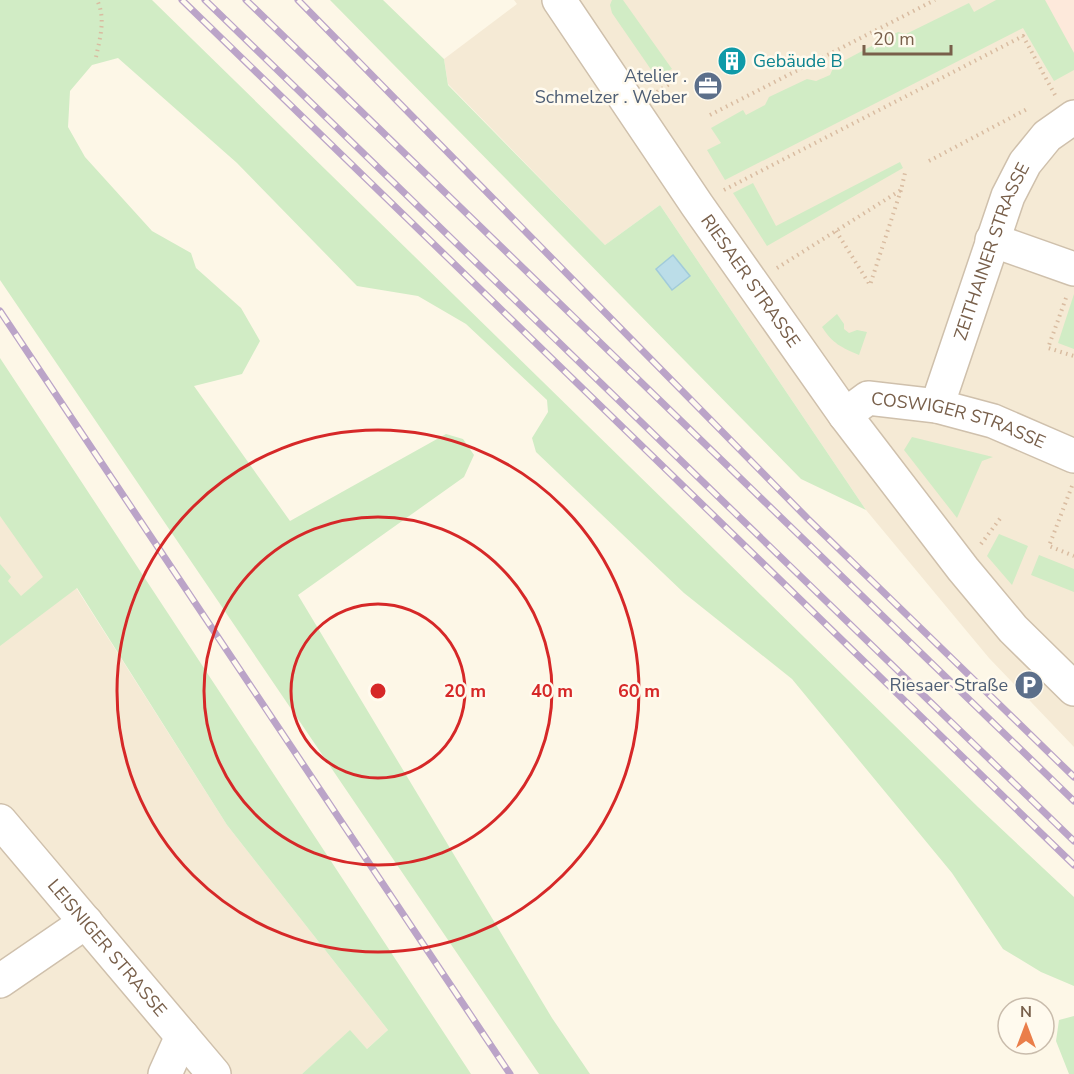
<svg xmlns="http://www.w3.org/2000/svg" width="1074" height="1074" viewBox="0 0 1074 1074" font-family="'Nunito Sans',sans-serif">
<rect width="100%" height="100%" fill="#fdf7e7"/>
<path fill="#f5ead5" d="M514,0H1074V747L989,658L866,510L660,205L605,245L448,84L444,59L517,4Z
M0,468L227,825L388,1030L367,1049L350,1031L302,1074H0Z"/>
<path fill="#fde9db" d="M1045,0H1074V53Z"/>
<path fill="#d1ecc5" d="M0,0H152L978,807L1074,897V986L1041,972L1003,949L952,873L792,679L684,593L536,452L532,438L548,412L547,400L466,324L418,296L357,286L237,163L118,58L92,65L70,91L68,127L85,157L152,231L191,253L196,268L241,308L260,341L242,374L194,386L290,521L446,434L463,439L474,455L464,477L298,595L552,1018L590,1074H539L0,280Z
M330,0H383L444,59L448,85L605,245L660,205L866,510L801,479Z
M612,0H623L672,69L662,74L652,71L612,13L610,5Z
M996,0H1045L1074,53V70L1054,81L1023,28L725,180L707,150L721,143L711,128L743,110L746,115L765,105L769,97L807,79L816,81L830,75L834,66L898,32L906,34L969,3L974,12Z
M900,162L903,168L767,246L733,193L753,183L776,226Z
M1074,294V349L1058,343Z
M837,314L844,324V329L849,333L857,330L867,332L859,355C841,347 833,344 822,327Z
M0,358L471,1074H302L350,1030L367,1049L388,1030L227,825L77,588L0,646V564L11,577L8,581L21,596L43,577L0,516Z
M912,437L993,457L982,461L957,518L904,450Z
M999,534L1028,546L1012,585L987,556Z
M1039,555L1074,569V592L1031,575Z
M1074,1016V1074H1069L1056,1041L1059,1020Z"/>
<path fill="#bbdde8" stroke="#a1cbda" stroke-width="1.5" d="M673,255L690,276L672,290L656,269Z"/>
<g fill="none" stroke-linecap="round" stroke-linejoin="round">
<g stroke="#cfc0ac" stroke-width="36">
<g id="minor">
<path id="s1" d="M559,0L697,205L845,415L963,569L1013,629L1074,689"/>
<path d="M992,240L1074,269"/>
<path id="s2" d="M937,406L1008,196L1025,163L1047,136L1074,117"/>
<path id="s3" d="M845,415L868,398L937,406L993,421L1074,456"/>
<path id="s4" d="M0,821L214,1074"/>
<path d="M0,981L86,922"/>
<path d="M165,1074L182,1036"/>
</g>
</g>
<path stroke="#d9bca1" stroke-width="4" stroke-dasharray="1.5 4.5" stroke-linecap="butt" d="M96,57C100,38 106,18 97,0
M657,92L674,81
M710,115L935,0
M929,161L1029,108
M724,190L1023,36L1055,95
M836,231L870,285L901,190
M777,268L901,190L905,173
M1066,298L1048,348L1074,356
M1072,486L1049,546L1074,556
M981,544L1002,516"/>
<use href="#minor" stroke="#fff" stroke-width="33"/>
<g stroke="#bba4c8" stroke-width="7">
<path id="rail" d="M182,0L1074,865
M205,0L1074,841
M246,0L1074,801
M298,0L808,519L1074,777
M0,311L510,1074"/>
</g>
<use href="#rail" stroke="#fffaee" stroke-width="4.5" stroke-dasharray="14" stroke-linecap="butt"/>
</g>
<g fill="none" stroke="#d62828" stroke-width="3">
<circle cx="378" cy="691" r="87"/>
<circle cx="378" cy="691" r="174"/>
<circle cx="378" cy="691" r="261"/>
</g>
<defs>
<g id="building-disc" transform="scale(1.5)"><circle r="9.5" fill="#0f9aa8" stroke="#fffaee"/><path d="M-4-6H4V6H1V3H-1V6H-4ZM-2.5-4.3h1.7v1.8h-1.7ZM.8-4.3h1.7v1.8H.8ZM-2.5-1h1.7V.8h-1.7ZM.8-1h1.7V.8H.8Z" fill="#fff"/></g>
<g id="office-disc" transform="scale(1.5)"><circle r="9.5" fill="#5c6f8a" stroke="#fffaee"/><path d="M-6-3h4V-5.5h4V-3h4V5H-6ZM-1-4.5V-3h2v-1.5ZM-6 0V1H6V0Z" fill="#fff"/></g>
<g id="parking-disc" transform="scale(1.5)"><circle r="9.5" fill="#5c6f8a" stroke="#fffaee"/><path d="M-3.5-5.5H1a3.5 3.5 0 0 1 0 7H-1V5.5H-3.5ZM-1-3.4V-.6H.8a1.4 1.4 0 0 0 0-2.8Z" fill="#fff"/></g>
</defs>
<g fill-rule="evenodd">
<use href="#building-disc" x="732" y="61"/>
<use href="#office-disc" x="708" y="86"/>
<use href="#parking-disc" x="1029" y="685"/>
</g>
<g text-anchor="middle" stroke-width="5" stroke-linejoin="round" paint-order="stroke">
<g font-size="18" fill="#0d838f" stroke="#fffaee" text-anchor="start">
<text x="753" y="67">Gebäude B</text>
</g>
<g font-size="18" fill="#4e5e75" stroke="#fffaee" text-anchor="end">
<text x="687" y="82">Atelier .<tspan x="687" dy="21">Schmelzer . Weber</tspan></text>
<text x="1008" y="691">Riesaer Straße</text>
</g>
<g font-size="18" fill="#785f4a" stroke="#fffaee">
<text dy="6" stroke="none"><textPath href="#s2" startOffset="164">ZEITHAINER STRASSE</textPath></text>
<text dy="6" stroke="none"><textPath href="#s1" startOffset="340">RIESAER STRASSE</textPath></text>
<text dy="6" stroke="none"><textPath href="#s3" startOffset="122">COSWIGER STRASSE</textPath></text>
<text dy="6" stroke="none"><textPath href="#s4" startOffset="166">LEISNIGER STRASSE</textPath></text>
</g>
</g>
<circle cx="378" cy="691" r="9" fill="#d62828" stroke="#fffaee" stroke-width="3"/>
<g font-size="18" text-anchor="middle" font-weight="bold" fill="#d62828" stroke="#fffaee" stroke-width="5" stroke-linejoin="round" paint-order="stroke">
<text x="465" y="697">20 m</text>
<text x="552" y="697">40 m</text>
<text x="639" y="697">60 m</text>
</g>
<g transform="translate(1026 1026)"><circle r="28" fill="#fffaee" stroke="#c9bcac" stroke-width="1.5"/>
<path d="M0-4.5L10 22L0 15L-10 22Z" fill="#ea7e4a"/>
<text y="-9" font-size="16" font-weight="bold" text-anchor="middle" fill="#785f4a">N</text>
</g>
<path d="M864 45v9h87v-9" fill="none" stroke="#785f4a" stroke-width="3"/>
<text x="873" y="45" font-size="18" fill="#785f4a" stroke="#fffaee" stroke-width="4.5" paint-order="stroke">20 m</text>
</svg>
